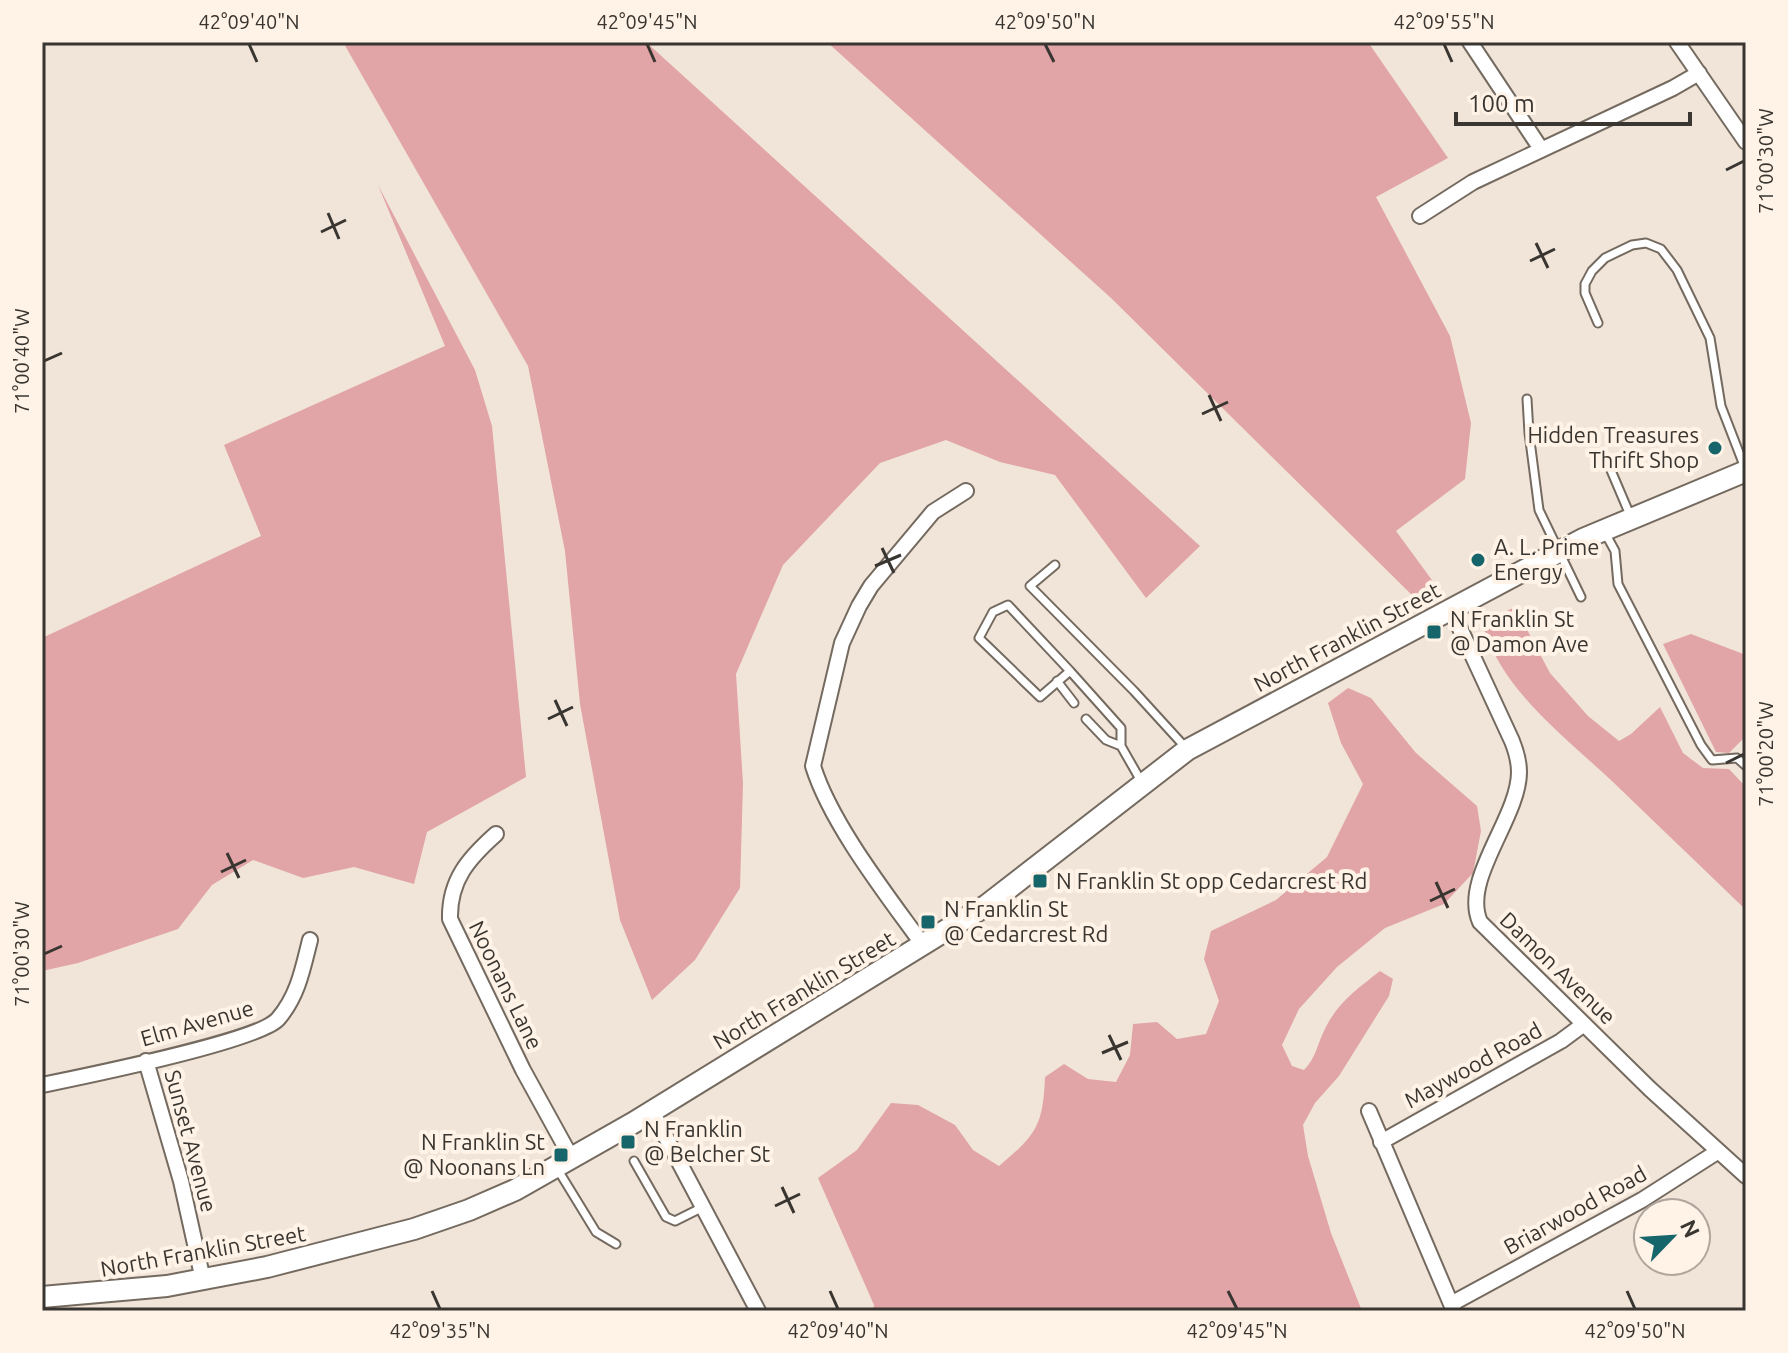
<svg xmlns="http://www.w3.org/2000/svg" width="1788" height="1353" viewBox="0 0 1788 1353" font-family="Ubuntu,sans-serif">
<rect width="100%" height="100%" fill="#f1e5d9"/>
<path fill="#e1a4a7" d="M343,42H646L1200,546L1146,598L1055,475L1000,462L946,440L880,463L783,565L736,674L743,783L740,888L695,960L652,1000L620,920L580,704L565,551L528,366Z
M827,42H1368L1448,158L1376,197L1450,336L1471,423L1465,479L1396,531L1440,591L1419,602L1111,298Z
M378,185L475,370L492,426L526,777L427,832L414,884L354,867L303,878L253,860L212,885L178,929L78,963L42,971V638L261,536L224,445L445,346Z
M1515,607L1550,673L1588,716L1619,741L1631,734L1660,707L1683,753L1703,768L1729,769L1746,787V910C1702,867 1657,825 1613,782C1564,736 1501,690 1482,623Z
M1691,634L1746,655V736L1729,753L1716,752L1663,644Z
M1348,688L1371,698L1416,753L1477,806L1481,831L1473,873L1444,904L1385,928L1337,967L1299,1009L1282,1045L1292,1066L1304,1070C1316,1058 1317,1045 1324,1031C1336,1004 1357,989 1380,971L1393,979L1389,996L1339,1076L1315,1103L1303,1125L1308,1156L1331,1233L1362,1311H873L874,1305L818,1178L857,1150L891,1103L918,1105L955,1125L973,1150L999,1166C1036,1135 1043,1126 1045,1077L1064,1064L1088,1079L1116,1082L1130,1055L1133,1024L1157,1022L1177,1039L1206,1034L1219,1001L1204,959L1211,931L1276,900L1327,857L1363,784L1341,743L1328,703Z"/>
<g fill="none" stroke-linecap="round" stroke-linejoin="round">
<g stroke="#746a5f" stroke-width="11">
<path id="service" d="M1598,323L1585,293V284L1592,271L1605,258L1632,245L1646,243L1661,249L1677,270L1710,338L1721,406L1745,468
M1527,399L1529,433L1539,510L1581,597
M1607,461L1630,515
M1604,531L1615,551L1618,584L1701,745L1712,760L1737,758L1746,766
M1055,565L1030,586L1134,691L1186,748
M1070,671L1008,605L993,612L979,638L1040,697L1070,671L1121,728V746L1141,781
M1057,681L1074,703
M1086,719L1106,740L1121,746
M634,1161L666,1217L675,1221L703,1207
M558,1170L596,1232L616,1244"/>
</g>
<g stroke="#746a5f" stroke-width="18">
<path id="minor" d="M1470,42L1541,149
M1677,42L1746,142
M1420,216L1473,182L1673,88L1699,73
M1451,609L1512,741C1516,751 1519,761 1519,772C1519,818 1461,879 1480,922L1650,1089L1746,1176
M496,834C469,858 449,880 450,919L523,1070L572,1159
M923,945C887,895 831,824 813,766L842,643L859,606L871,586L933,512L966,491
M146,1061L181,1181L203,1280
M42,1085C81,1077 259,1041 278,1019C298,996 303,968 310,940
M652,1111L758,1311
M1369,1111L1454,1311
M1381,1142L1561,1041L1584,1024
M1451,1304L1642,1200L1717,1152"/>
</g>
<g stroke="#746a5f" stroke-width="24">
<path id="secondary" d="M42,1297L167,1286L267,1267L414,1229L469,1210L515,1190L633,1123L987,905L1187,750L1583,539L1746,471"/>
</g>
<use href="#service" stroke="#fff" stroke-width="7"/>
<use href="#minor" stroke="#fff" stroke-width="14"/>
<use href="#secondary" stroke="#fff" stroke-width="20"/>
</g>
<path fill="none" stroke="#393530" stroke-width="3" d="M249,44L257,62M647,44L655,62M1045,44L1054,62M1444,44L1452,62M1726,170L1744,161M328,213L339,239M321,232L346,220M1536,243L1548,268M1530,261L1555,249M44,361L62,353M1209,395L1221,421M1202,414L1228,402M882,548L894,573M875,566L901,555M555,700L567,726M548,719L573,707M1726,763L1744,754M227,853L239,878M221,872L246,860M1436,882L1448,908M1430,901L1455,889M44,954L62,946M1109,1035L1121,1060M1102,1053L1128,1042M782,1187L794,1213M775,1206L800,1194M432,1291L440,1309M830,1291L838,1309M1228,1291L1237,1309M1627,1291L1635,1309"/>
<g fill="#16656b" stroke="#fff2e6" stroke-width="3">
<circle cx="1715" cy="448" r="8"/>
<circle cx="1478" cy="560" r="8"/>
<rect x="1426" y="624" width="16" height="16" rx="4"/>
<rect x="1032" y="873" width="16" height="16" rx="4"/>
<rect x="920" y="914" width="16" height="16" rx="4"/>
<rect x="620" y="1134" width="16" height="16" rx="4"/>
<rect x="553" y="1147" width="16" height="16" rx="4"/>
</g>
<g text-anchor="middle" stroke-width="8" stroke-linejoin="round" paint-order="stroke">
<g font-size="22" fill="#393530" stroke="#fff2e6" text-anchor="start">
<text x="1699" y="443" text-anchor="end">Hidden Treasures<tspan x="1699" dy="25">Thrift Shop</tspan></text>
<text x="1494" y="555">A. L. Prime<tspan x="1494" dy="25">Energy</tspan></text>
<text x="1450" y="627">N Franklin St<tspan x="1450" dy="25">@ Damon Ave</tspan></text>
<text x="1056" y="889">N Franklin St opp Cedarcrest Rd</text>
<text x="944" y="917">N Franklin St<tspan x="944" dy="25">@ Cedarcrest Rd</tspan></text>
<text x="644" y="1137">N Franklin<tspan x="644" dy="25">@ Belcher St</tspan></text>
<text x="545" y="1150" text-anchor="end">N Franklin St<tspan x="545" dy="25">@ Noonans Ln</tspan></text>
</g>
<g font-size="22" fill="#393530" stroke="#fff2e6">
<text transform="translate(1347 637) rotate(-28)" y="8">North Franklin Street</text>
<text transform="translate(1558 968) rotate(44)" y="8">Damon Avenue</text>
<text transform="translate(506 985) rotate(64)" y="8">Noonans Lane</text>
<text transform="translate(804 990) rotate(-31)" y="8">North Franklin Street</text>
<text transform="translate(197 1023) rotate(-16)" y="8">Elm Avenue</text>
<text transform="translate(1473 1065) rotate(-29)" y="8">Maywood Road</text>
<text transform="translate(191 1141) rotate(75)" y="8">Sunset Avenue</text>
<text transform="translate(1575 1210) rotate(-29)" y="8">Briarwood Road</text>
<text transform="translate(203 1251) rotate(-10)" y="8">North Franklin Street</text>
</g>
</g>
<rect width="1788" height="1353" fill="none" stroke="#fff2e6" stroke-width="88"/>
<g transform="translate(1672 1237) rotate(65)"><circle r="38" fill="#fff2e6" stroke="#b0a69d" stroke-width="2"/>
<path d="M0-6L14 30L0 20L-14 30Z" fill="#16656b"/>
<text y="-12" font-size="22" font-weight="bold" text-anchor="middle" fill="#393530">N</text>
</g>
<path d="M1456 112v12h234v-12" fill="none" stroke="#393530" stroke-width="4"/>
<text x="1468" y="112" font-size="24" fill="#393530" stroke="#fff2e6" stroke-width="6" paint-order="stroke">100 m</text>
<rect x="44" y="44" width="1700" height="1265" fill="none" stroke="#393530" stroke-width="3"/>
<g font-size="20" text-anchor="middle" fill="#393530">
<text x="249" y="29">42°09'40"N</text>
<text x="647" y="29">42°09'45"N</text>
<text x="1045" y="29">42°09'50"N</text>
<text x="1444" y="29">42°09'55"N</text>
<text transform="translate(1766 161) rotate(-90)" y="7">71°00'30"W</text>
<text transform="translate(22 361) rotate(-90)" y="7">71°00'40"W</text>
<text transform="translate(1766 754) rotate(-90)" y="7">71°00'20"W</text>
<text transform="translate(22 954) rotate(-90)" y="7">71°00'30"W</text>
<text x="440" y="1338">42°09'35"N</text>
<text x="838" y="1338">42°09'40"N</text>
<text x="1237" y="1338">42°09'45"N</text>
<text x="1635" y="1338">42°09'50"N</text>
</g>
</svg>
